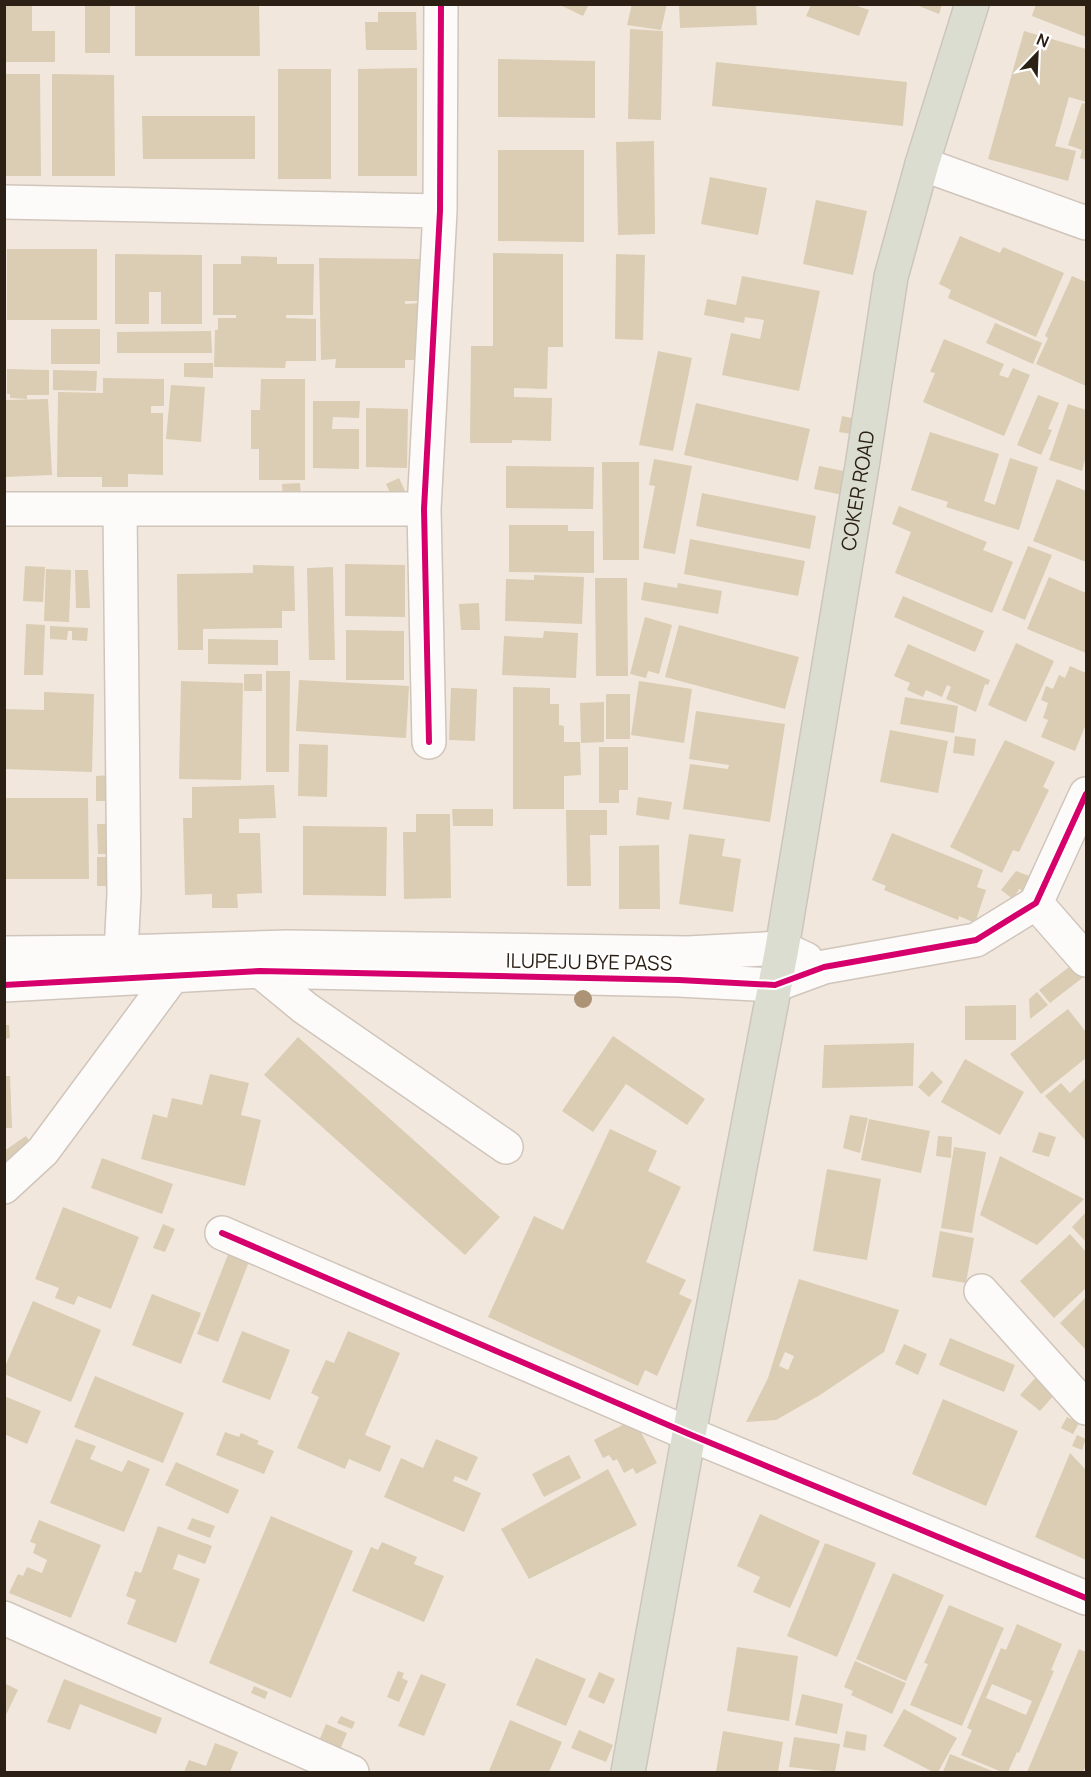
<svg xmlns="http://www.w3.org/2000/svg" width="1091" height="1777" viewBox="0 0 1091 1777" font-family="Manrope,sans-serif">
<rect width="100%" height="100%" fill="#f2e7dc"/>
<path fill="#dacdb3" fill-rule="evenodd" d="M4,4H32V31H55V62H4Z
M85,4H110V53H85Z
M135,4H259L260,56H135Z
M558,4H589L583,16Z
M632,4H667L661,30L627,25Z
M679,4H756L757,25L680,28Z
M914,4H942L939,14Z
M1036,4H1086V37L1032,16Z
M811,5H854L869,10L859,36L806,16Z
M378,12H416L417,50H366L365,22H378Z
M630,29L663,31L661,120L628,119Z
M1024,31L1086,49V102L1069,97L1055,146L1076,151L1068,181L988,159Z
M498,59L595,61V118L498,117Z
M716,62L907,82L903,126L712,106Z
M417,68V176H358V69Z
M278,69H331V179H278Z
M4,74H40L41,176H4Z
M52,74L114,75L115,176H52Z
M1082,103L1086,104V160L1080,158L1082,150L1068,145Z
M142,116H255V159H143Z
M654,141L655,234L618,235L616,142Z
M498,150H584V242L498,241Z
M710,177L767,188L758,235L701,224Z
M816,200L867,211L853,275L803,264Z
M960,236L1000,253L1003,247L1064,273L1036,337L948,298L951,290L939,284Z
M7,249H97V320H7Z
M493,253L563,254V347H548L547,389L514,388V397L552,398L551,441L512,440V443H470L471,346H493Z
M115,254L202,255V324H161V292H149V324H115Z
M616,254L645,255L643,340L615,339Z
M241,256L277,257V264H314L313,315H286V318L316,319V361H286L285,368L214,367L215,330H218V318H236V315H213V264H241Z
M319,258L421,259L422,301H405V304L421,303L422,360H405V368H335L336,359L321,360Z
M742,276L820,291L799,391L722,375L731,333L760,339L764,320L745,317L744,323L704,315L707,299L736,305Z
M1072,276L1086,282V386L1036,364L1048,338L1045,336Z
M995,323L1042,343L1033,364L986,343Z
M51,329H100V364H51Z
M211,331L212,353H117V332Z
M944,339L1004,364L999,375L1008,378L1013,368L1030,375L1004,436L923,402L935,373L930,372Z
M658,351L692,358L673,451L639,445Z
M184,363H213V378L184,377Z
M7,369L49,370V395H27V399L10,398V394H7Z
M53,370L97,371L96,391L53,390Z
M103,378L164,379V406H151V413H163V475L128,474V487H102V477H57L58,392L103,393Z
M261,379H305V480H259V449H251V410H260Z
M171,385L205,387L201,442L166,439Z
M1038,395L1059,403L1048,429L1052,430L1041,455L1017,445Z
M48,399L52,475L4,477V400Z
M313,401H360L359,418L333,417L332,429H359V469L313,468Z
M696,403L810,429L798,481L684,455Z
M1068,404L1086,410V456L1082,471L1049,460Z
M366,408L408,409L407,468L366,467Z
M842,416L861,420L858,435L839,432Z
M930,432L999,454L984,501L995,505L1010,458L1038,467L1019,530L946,507L948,502L911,490Z
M654,459L692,466L675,554L643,548L655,486L649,485Z
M602,462H639V560H603Z
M506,466L594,467L593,509L506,508Z
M819,466L848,472L843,495L814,489Z
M399,478L406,493L393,499L386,484Z
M1057,479L1086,491V562L1033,541Z
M300,483L301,497L283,498L282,484Z
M702,493L816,516L810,549L696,526Z
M899,506L987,542L983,550L1013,562L992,613L895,573L911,532L892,524Z
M509,525H568V531H594V573L509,572Z
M690,539L805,561L798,596L684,574Z
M1028,546L1052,555L1025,620L1002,610Z
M345,564L405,565V617L345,616Z
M253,565L294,566L295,611H282V628L203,629V650H178L177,574L253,573Z
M25,566L45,567L43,602L23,601Z
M333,567L335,660H309L307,568Z
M46,569L71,570L69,622L44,621Z
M75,570H88L90,608H76Z
M534,575L584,577L582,624L505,621L506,579L534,580Z
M1049,577L1086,593V653L1027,629Z
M595,578H627L628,676H596Z
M644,582L677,588L678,583L722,591L718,614L641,600Z
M903,596L984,631L975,652L894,617Z
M479,603L480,630H461L459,604Z
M645,617L672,625L659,674L648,671L646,678L630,674Z
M26,624L45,625L43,675H24Z
M679,625L799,657L785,709L665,677Z
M50,626L88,628L87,641L72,640V631H68L67,640L50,639Z
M346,630L404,631V680H346Z
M544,631L578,633L576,678L502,675L504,636L543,638Z
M208,639L278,640V665L208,664Z
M1016,643L1054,661L1026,722L988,705Z
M908,644L990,680L988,685L985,684L976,712L946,699L951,687L947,685L942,697L926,690L923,697L907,690L910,683L894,676Z
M1070,666L1086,673V724L1075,751L1041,737L1048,720L1043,718L1048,703L1041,700L1046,686L1053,689L1059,675L1065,678Z
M266,671H290L289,772H266Z
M244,674H262V691H244Z
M299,680L409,686L406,738L296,731Z
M181,681L243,683L241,780L179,779Z
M639,681L692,689L684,743L631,735Z
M513,687L550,688V704H559V725L564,726V742H580L581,775L564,776V809H513Z
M451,688L477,689L475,741L449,740Z
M44,692L94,694L92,772L4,769V709L44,710Z
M606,694H630V739H606Z
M905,697L958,706L954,733L900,724Z
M604,702V742L581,743L580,703Z
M696,711L785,724L770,822L683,809L690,764L728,769L729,765L689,759Z
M890,730L948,741L938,793L880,782Z
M955,736L976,739L974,756L953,753Z
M1005,740L1055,762L1043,787L1049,790L1019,852L1013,850L1002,873L950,847Z
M299,744L328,745L327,797L298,796Z
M599,747H628V790H619V803H599Z
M112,775L113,801H96V776Z
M274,785L276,818L239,819V833H260L262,893L237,894L238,908H212V894L185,895L183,818H192V787Z
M638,797L672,802L669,820L636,815Z
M4,798H88L89,879H4Z
M452,809H493V826H453Z
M566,810H607V835H590L591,886H567Z
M416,814H450L451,898L404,899L403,832H416Z
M97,824H116V854H98Z
M303,826L387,827L386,896L303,895Z
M892,833L983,870L977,887L986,890L975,923L959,916L958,920L884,890L886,886L872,880Z
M689,834L725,839L722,856L741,859L733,912L679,904Z
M659,845L660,909H619V846Z
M97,857H116V886H97Z
M1016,871L1043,881L1032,894L1019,889L1013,899L1001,890Z
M1077,961L1086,975L1050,1003L1039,990Z
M1037,992L1048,1005L1030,1019L1029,999Z
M1016,1005V1040H965V1006Z
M1068,1009L1086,1032V1058L1041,1094L1010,1054Z
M4,1025H9L10,1038L4,1039Z
M613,1036L705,1099L687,1125L626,1084L593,1132L562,1111Z
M298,1037L500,1217L465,1255L264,1075Z
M914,1043L913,1086L822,1088L824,1045Z
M965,1059L1024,1092L1000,1135L941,1102Z
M932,1071L943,1082L929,1097L918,1087Z
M210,1074L249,1083L241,1115L261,1120L245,1186L141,1159L153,1114L167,1118L172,1098L202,1105Z
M4,1076H10L12,1128H4Z
M1086,1078V1141L1045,1096L1061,1083L1070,1093Z
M850,1115L868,1118L860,1153L843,1148Z
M869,1119L930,1131L921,1173L861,1160Z
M610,1129L657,1151L648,1171L681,1187L646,1262L686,1280L679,1294L692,1300L657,1376L645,1370L638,1386L488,1317L534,1216L563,1230Z
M1039,1132L1056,1137L1049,1157L1032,1152Z
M26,1136L34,1148L4,1168V1151Z
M938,1136L952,1137L951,1158L936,1156Z
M954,1147L986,1152L972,1233L941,1228Z
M1000,1156L1084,1199L1037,1245L980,1215Z
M102,1158L173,1184L162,1214L91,1188Z
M827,1169L881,1179L867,1260L813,1251Z
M63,1207L139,1237L111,1309L78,1296L74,1305L55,1298L59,1288L35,1279Z
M1086,1212V1242L1072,1227Z
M163,1224L175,1229L165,1252L153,1248Z
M940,1231L974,1238L966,1283L932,1277Z
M1070,1234L1086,1252V1288L1054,1318L1020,1281Z
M229,1252L250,1259L218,1342L197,1334Z
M799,1279L899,1310L884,1352L820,1395L776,1420L746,1422L768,1378ZM785,1352L794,1356L788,1370L779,1366Z
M152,1294L201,1313L181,1364L132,1345Z
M1086,1297V1350L1060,1323Z
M33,1301L101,1330L71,1402L4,1374V1369Z
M242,1331L290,1350L270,1400L222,1382Z
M348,1331L400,1353L365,1435L391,1446L380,1472L349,1459L345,1469L297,1448L319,1397L311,1393L326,1360L334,1363Z
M950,1338L1015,1365L1004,1392L939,1365Z
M904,1344L927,1354L918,1375L895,1364Z
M95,1376L184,1413L163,1463L74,1427Z
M1037,1376L1056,1393L1040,1411L1020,1395Z
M4,1396L41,1411L27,1444L4,1434Z
M943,1399L1018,1431L986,1506L912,1474Z
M1067,1417L1079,1423L1073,1434L1061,1428Z
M634,1419L657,1463L636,1474L633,1468L624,1473L617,1459L613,1461L609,1455L603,1458L594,1440Z
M225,1432L239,1437L241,1433L259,1441L257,1444L274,1451L264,1474L216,1455Z
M1077,1435L1086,1439L1082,1450L1072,1446Z
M76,1439L96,1446L90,1459L122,1472L128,1460L150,1469L124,1532L50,1503Z
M436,1439L478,1457L467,1481L455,1476L453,1481L481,1493L464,1532L384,1497L401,1458L423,1468Z
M1070,1453L1086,1470V1560L1035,1537Z
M569,1455L581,1478L544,1497L532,1474Z
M176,1462L239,1490L228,1514L165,1485Z
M608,1469L637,1525L529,1579L501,1529Z
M760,1514L820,1541L790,1608L753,1592L760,1577L737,1566Z
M271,1516L353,1551L291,1698L209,1663Z
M192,1518L215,1526L210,1538L187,1529Z
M39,1520L101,1545L71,1618L9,1593L18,1574L23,1576L27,1567L42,1573L47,1560L33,1553L36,1544L30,1542Z
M158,1526L212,1546L205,1564L178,1554L173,1569L200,1579L176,1643L127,1624L136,1600L126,1596L135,1571L141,1573Z
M382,1542L417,1557L414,1564L444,1576L424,1622L352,1591L371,1547L378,1550Z
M825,1543L876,1563L837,1657L787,1636Z
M893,1573L944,1595L906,1681L856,1659Z
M949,1605L1004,1628L962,1726L910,1705L928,1664L924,1663Z
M1017,1624L1062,1644L1051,1670L1054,1671L1019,1753L1017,1752L1008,1772H1002L961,1755L972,1730L967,1728L1001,1648L1006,1650ZM992,1684L1032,1701L1026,1715L986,1698Z
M737,1647L798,1656L789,1721L727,1711Z
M1079,1649L1086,1652V1765L1083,1772H1027Z
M536,1658L586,1679L566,1726L516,1705Z
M855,1661L906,1683L892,1714L851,1695L853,1691L844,1687Z
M398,1671L404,1673L402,1678L408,1681L399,1702L387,1697Z
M599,1672L615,1679L604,1704L588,1697Z
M421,1674L446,1684L424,1736L398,1726Z
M64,1679L162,1718L156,1734L80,1704L70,1730L47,1722Z
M4,1683L18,1690L4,1719Z
M254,1686L268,1692L265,1699L251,1693Z
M802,1694L843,1704L837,1734L795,1725Z
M904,1709L957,1738L938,1772H933L883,1746Z
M341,1716L355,1722L352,1729L337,1723Z
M510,1720L562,1742L549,1772L489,1771Z
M326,1724L347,1733L340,1750L319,1741Z
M579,1730L613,1745L606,1762L571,1748Z
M723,1731L783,1742L778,1772H716Z
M846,1731L867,1735L865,1751L843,1747Z
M794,1737L840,1744L835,1772L789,1767Z
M215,1743L238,1752L230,1772H184L189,1760L206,1766Z
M950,1754L995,1772H943Z"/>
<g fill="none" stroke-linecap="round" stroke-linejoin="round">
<g stroke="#d0c5bb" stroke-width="36">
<path id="minor" d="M922,164L1086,223
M4,202L440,211
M4,509H424
M120,510L124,894L121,952
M429,742L424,509L440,211L441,4
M1036,903L1086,960
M4,953L121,952L287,947L688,953L782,948L806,959
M260,971L305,1008L506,1147
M4,985L260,971L679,980L775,985L824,967L976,940L1036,903L1086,794
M4,1187L43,1151L172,977L179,962
M222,1233L689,1434L1086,1598
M981,1291L1086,1408
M4,1618L352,1772"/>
</g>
<g stroke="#ccc5bf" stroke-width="36">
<g id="major">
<path id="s1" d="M628,1772L689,1434L782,948L863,460L891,277L922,164L972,4"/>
</g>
</g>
<use href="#minor" stroke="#fdfbfa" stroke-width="33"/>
<use href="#major" stroke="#dbddd0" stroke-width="33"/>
<g stroke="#fff" stroke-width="10">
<path id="cycleway" d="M429,742L424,509L440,211L441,4
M4,985L260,971L679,980L775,985L824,967L976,940L1036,903L1086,794
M222,1233L689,1434L1086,1598"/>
</g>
<use href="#cycleway" stroke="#d6006c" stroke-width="6"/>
</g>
<circle fill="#ad9376" cx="583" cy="999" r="9"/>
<g text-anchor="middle" stroke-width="4.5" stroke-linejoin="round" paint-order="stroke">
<g font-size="20" fill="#2c2015" stroke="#fff">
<text dy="7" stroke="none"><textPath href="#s1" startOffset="1302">COKER ROAD</textPath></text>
<text transform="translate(589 962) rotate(1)" y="7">ILUPEJU BYE PASS</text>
</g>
</g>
<rect width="1091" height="1777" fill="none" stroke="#2c2015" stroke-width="12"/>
<g transform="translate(1037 54) rotate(23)" stroke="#ffffff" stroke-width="4.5" paint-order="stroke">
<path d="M0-4.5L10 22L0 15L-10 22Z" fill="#2c2015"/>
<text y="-9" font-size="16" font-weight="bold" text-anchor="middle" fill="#2c2015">N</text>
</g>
</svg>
